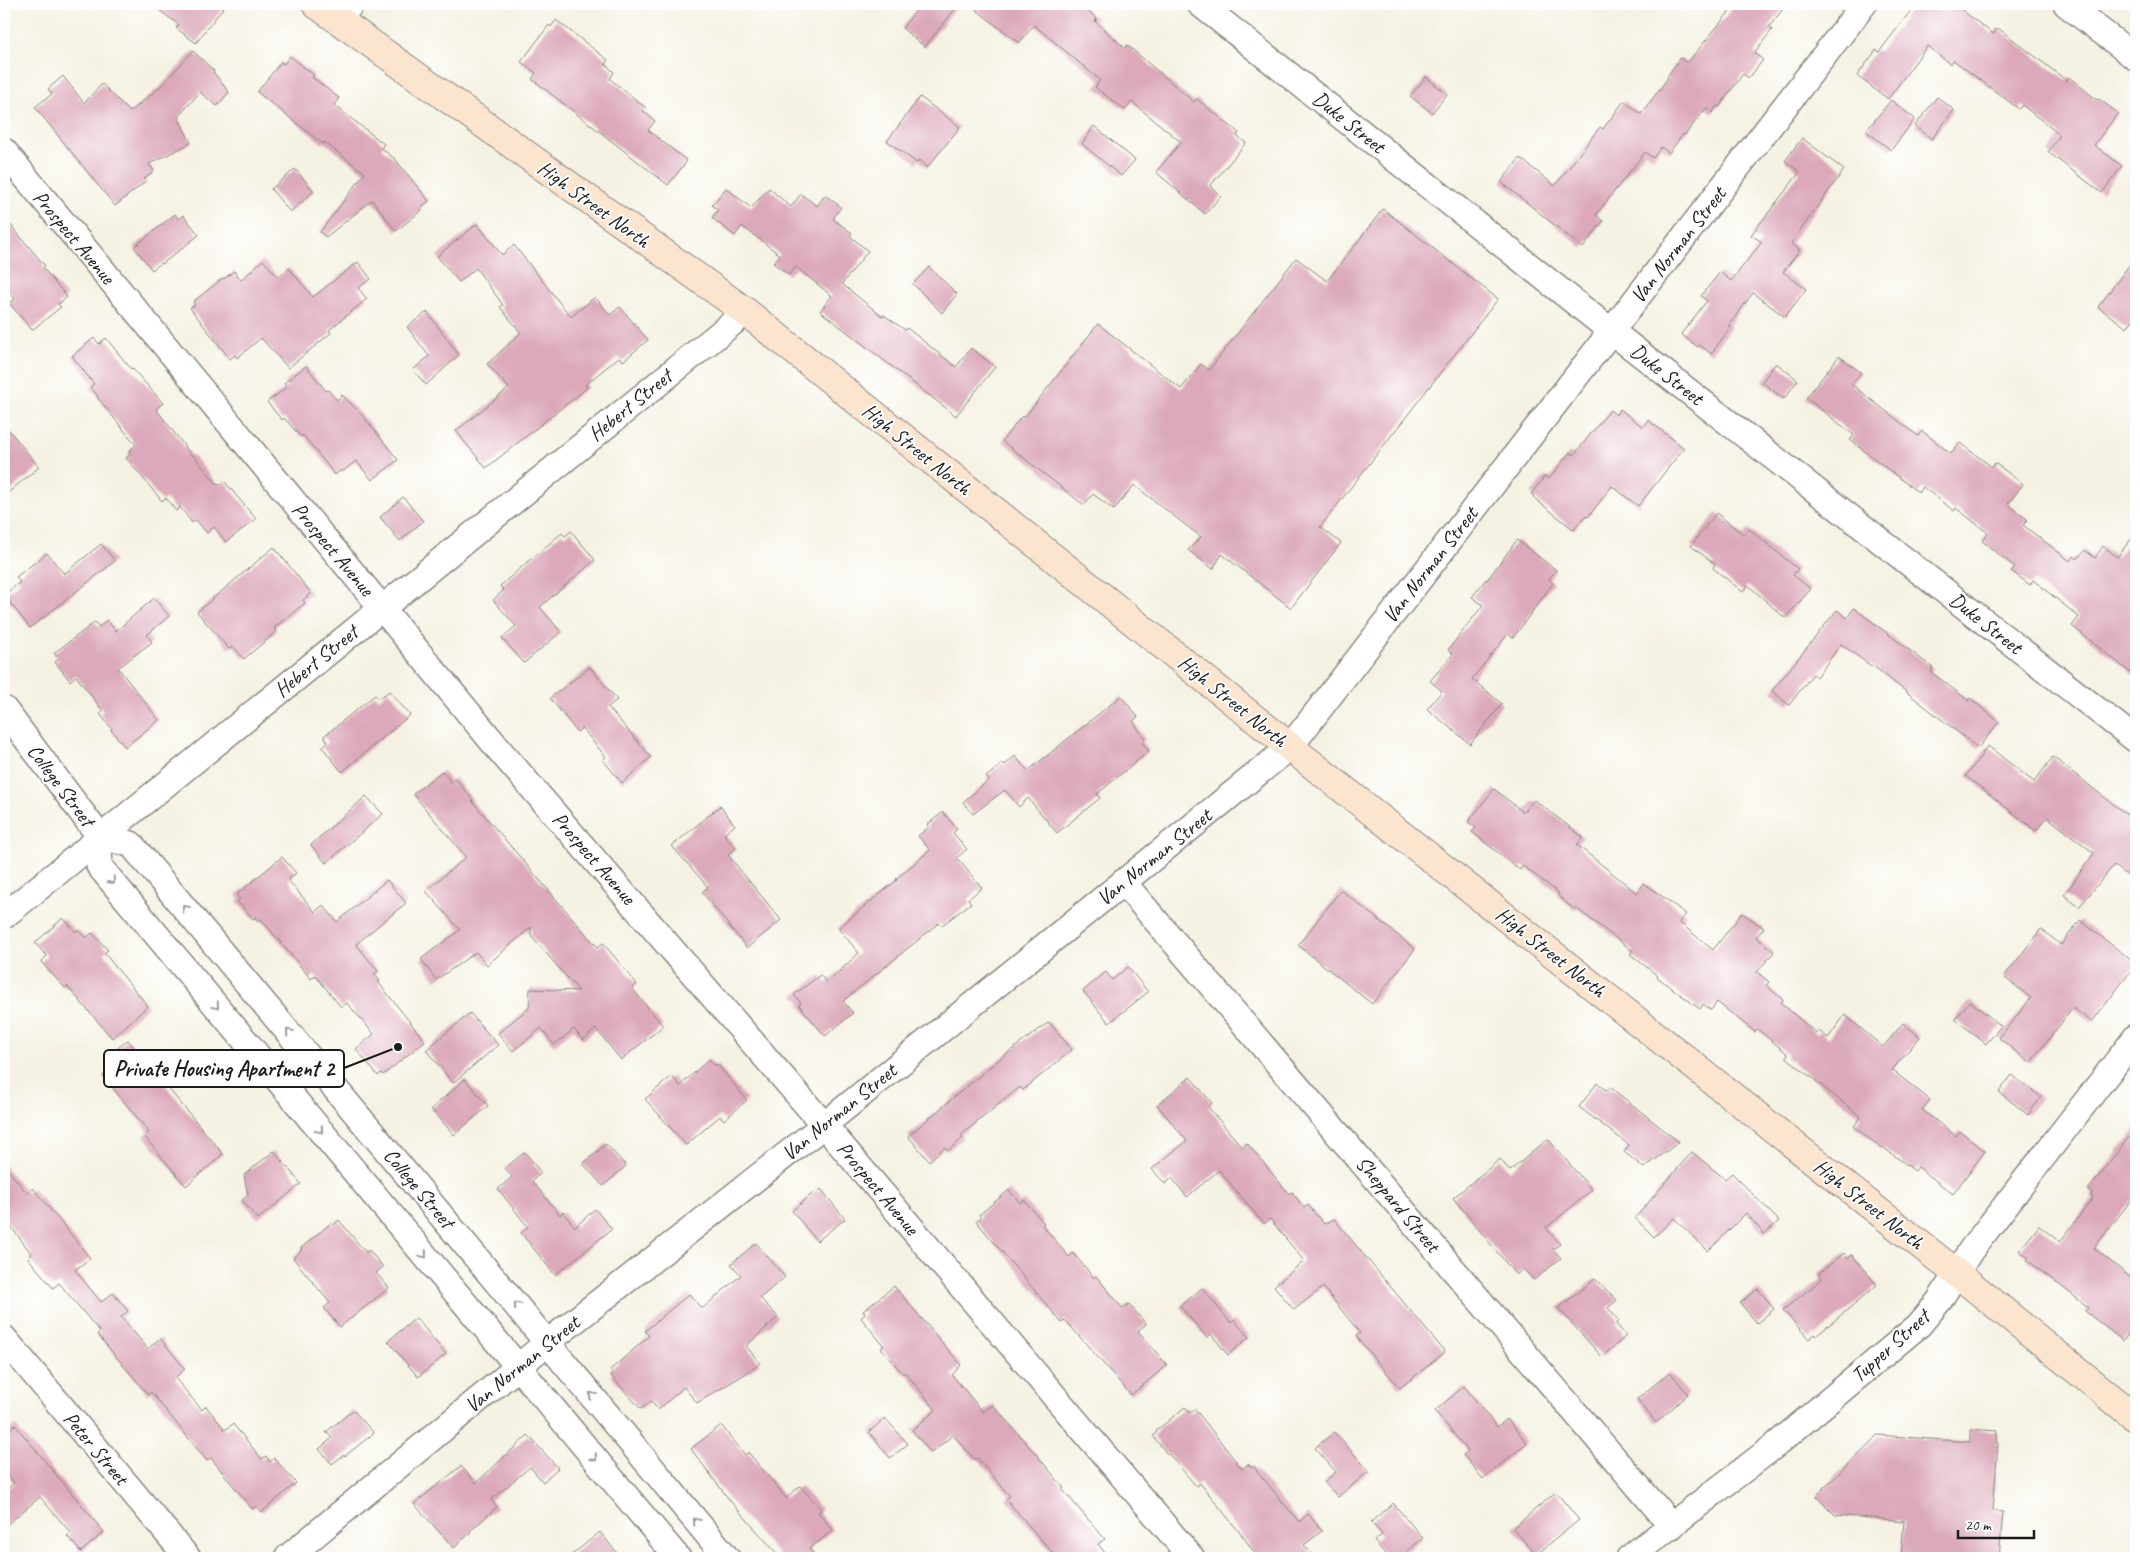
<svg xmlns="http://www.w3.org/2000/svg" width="2140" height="1562" viewBox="0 0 2140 1562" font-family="Caveat,sans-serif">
<rect width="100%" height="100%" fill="#fff"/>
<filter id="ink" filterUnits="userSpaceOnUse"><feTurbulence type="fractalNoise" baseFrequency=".02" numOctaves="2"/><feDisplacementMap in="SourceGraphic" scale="10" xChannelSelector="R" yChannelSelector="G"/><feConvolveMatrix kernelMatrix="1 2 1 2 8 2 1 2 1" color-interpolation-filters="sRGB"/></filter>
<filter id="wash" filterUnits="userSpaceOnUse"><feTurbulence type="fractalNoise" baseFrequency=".0096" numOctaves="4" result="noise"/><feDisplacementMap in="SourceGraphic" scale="20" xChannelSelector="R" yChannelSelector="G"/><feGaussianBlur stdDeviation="1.12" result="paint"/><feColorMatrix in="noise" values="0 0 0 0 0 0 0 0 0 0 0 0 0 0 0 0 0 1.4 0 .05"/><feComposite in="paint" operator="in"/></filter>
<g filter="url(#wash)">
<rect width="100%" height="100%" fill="#f5f2e3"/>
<g id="blocks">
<path fill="#dca9ba" d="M151,4H226L196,43L176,28L179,25Z
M921,4H959L925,47L902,28Z
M969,4H1079L1097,19L1095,21L1125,48L1127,45L1194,102L1197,99L1239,133L1237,136L1246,143L1210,186L1221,196L1205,214L1156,172L1181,142L1132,102L1125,110L1095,87L1100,80L1034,25L1019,43Z
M1736,4H1787L1769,27L1772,30L1754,53L1763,60L1749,78L1743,74L1719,107L1717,106L1712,113L1706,108L1685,135L1683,134L1669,153L1661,147L1653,158L1645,152L1596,215L1603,221L1583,248L1501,182L1520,158L1555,186L1600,127L1603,129L1624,101L1641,114L1668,78L1667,77L1680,58L1687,63Z
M1916,4H1954L1993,34L1998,28L2067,81L2069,77L2097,100L2099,99L2118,113L2094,145L2122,166L2102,193L2048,152L2060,135L2022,105L2019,109L1953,60L1950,64L1927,46L1888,99L1857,76L1876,50L1879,52Z
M556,20L608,60L605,64L614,72L610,79L646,108L643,111L655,121L648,130L687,161L668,185L532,79L536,73L521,62L549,25L551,27Z
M193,51L214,71L213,72L229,92L217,106L200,92L178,117L191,143L149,164L154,171L144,179L146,181L115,206L35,107L52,94L48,89L63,76L84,103L102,84L130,112L161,86Z
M290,56L314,75L312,77L339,98L334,105L384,144L381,148L395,159L429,201L420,208L422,210L396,231L372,200L326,237L320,232L365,173L324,142L323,144L257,92L281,62L284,64Z
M1426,77L1447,94L1432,113L1410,96Z
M920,97L960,127L927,168L919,160L917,163L887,141Z
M1937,97L1954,110L1932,139L1915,126Z
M1891,100L1915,119L1891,150L1866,131Z
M1094,126L1135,160L1121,176L1082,144Z
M1802,138L1844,170L1791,243L1800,250L1783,272L1806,289L1785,317L1753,293L1729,325L1731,327L1711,354L1700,345L1698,347L1681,334L1707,301L1701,296L1720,272L1731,281L1762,242L1751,235L1800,172L1785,161Z
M295,169L314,191L290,212L271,189Z
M726,188L751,208L769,188L791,207L801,194L817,206L825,195L841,207L833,219L852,233L850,236L868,251L842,284L883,317L884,315L905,330L907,328L956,367L971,348L995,367L956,416L820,311L832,296L796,267L789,275L773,263L780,255L742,226L735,236L712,218L718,210L712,205Z
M1383,209L1498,299L1320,527L1341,543L1291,608L1222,554L1213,569L1188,550L1201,537L1134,485L1114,510L1093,494L1084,505L1002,441L1022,416L1024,418L1098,324L1181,389L1201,364L1209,370L1296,258L1327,281Z
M175,214L178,219L183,215L199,235L162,264L161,263L152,270L134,247Z
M4,217L45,266L43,268L67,297L58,304L61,307L32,330L9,303L15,299L4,285Z
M477,224L502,255L514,245L571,317L595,297L610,315L620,307L648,340L623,361L619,357L585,385L588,387L486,468L456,431L509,388L487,364L521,333L500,307L503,305L476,268L459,282L437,256Z
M2136,256V315L2127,328L2098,307Z
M263,260L278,277L289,268L313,297L358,262L371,279L358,288L367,299L329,330L331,333L288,368L261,338L237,358L235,355L230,359L190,308L195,305L193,302L223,278L224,279L234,271L241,280Z
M929,267L957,294L942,313L913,284Z
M427,312L459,355L426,385L413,370L429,356L407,327Z
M94,338L99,344L106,338L131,369L132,368L163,403L156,409L192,456L193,455L217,484L220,485L224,481L256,519L226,542L214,527L207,533L196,520L192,523L180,507L176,511L166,498L162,501L126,458L130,454L129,451L136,445L97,397L98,396L90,387L94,384L72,356Z
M1839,356L1861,373L1851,384L1918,436L1922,431L1951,454L1960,443L1992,467L1995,463L2023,484L2008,504L2028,520L2023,525L2070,561L2074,556L2077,559L2085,550L2095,558L2103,546L2117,557L2136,533V677L2072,626L2079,617L2033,580L2030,585L2011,571L2015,567L1982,541L1988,533L1956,508L1954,511L1923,487L1919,493L1850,440L1854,435L1806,398Z
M1776,363L1798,380L1784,399L1762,382Z
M306,366L326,391L328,390L337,400L342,395L364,417L398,460L372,480L356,461L342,472L341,470L335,475L303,435L301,437L284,418L282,420L267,402L287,387L284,383Z
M1620,409L1643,427L1648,420L1684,448L1638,506L1612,486L1588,517L1585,516L1574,530L1533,497L1534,496L1531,494L1545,476L1549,479L1570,452L1574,455L1610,410L1616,415Z
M4,424L39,467L4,496Z
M403,497L423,521L400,541L380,517Z
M1716,513L1744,535L1749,529L1798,569L1793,575L1811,589L1785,618L1748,585L1743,592L1713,568L1715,564L1691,546Z
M571,531L595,560L540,607L561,632L524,663L502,638L516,626L493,600L504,590L500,586L532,558L562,533L565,536Z
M1517,540L1556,570L1549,579L1553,583L1513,638L1508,634L1472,679L1502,704L1470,744L1427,709L1442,691L1430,681L1453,654L1448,650L1483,605L1472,597L1486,579L1487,580Z
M101,544L115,561L30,628L4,595L20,582L16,577L47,553L64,574Z
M274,547L311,593L303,600L305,603L274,628L277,631L244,659L233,646L229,649L197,612Z
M154,598L169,616L147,635L152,642L118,668L159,720L125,747L111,730L112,729L100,714L103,711L76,676L70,681L55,662L59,659L54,653L95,622L99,627L107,620L116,631Z
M1854,608L1933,668L1931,672L1969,701L1970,698L1999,722L1978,748L1872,665L1871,666L1841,644L1817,677L1813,674L1789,705L1772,691L1837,610L1847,618Z
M590,667L617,700L608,707L651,757L622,783L603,760L606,757L582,728L577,732L550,698Z
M389,691L410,715L342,772L322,747L328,742L324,736L375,695L379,699Z
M1121,696L1138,717L1133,721L1145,739L1142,742L1149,751L1097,794L1100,798L1057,833L1028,798L1019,807L1005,790L973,814L963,802L989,780L986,777L1003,763L1005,765L1015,756L1028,771Z
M1988,746L2034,782L2053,757L2136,822V882L2114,865L2079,907L2064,895L2094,853L2047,817L2036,831L1966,776Z
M442,771L451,782L455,778L473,800L472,801L591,940L598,947L603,943L637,984L632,988L663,1026L621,1060L596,1029L583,1040L574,1029L554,1045L541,1028L513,1051L498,1033L529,1008L530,989L579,991L531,936V927L487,965L476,952L436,980L421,959L460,930L426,891L466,857L413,794Z
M1494,789L1523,812L1534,800L1583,837L1577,845L1637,893L1644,883L1686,914L1679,922L1713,950L1742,913L1764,928L1756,937L1774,952L1757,972L1769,982L1766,985L1783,1000L1781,1003L1817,1034L1819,1031L1828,1038L1845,1015L1883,1047L1903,1023L1920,1037L1892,1070L1930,1100L1922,1110L1956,1136L1960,1131L1985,1151L1953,1194L1918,1167L1915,1171L1884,1148L1882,1149L1854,1126L1861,1117L1786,1057L1788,1054L1757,1029L1755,1032L1717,1002L1711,1010L1703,1004L1700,1009L1657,977L1658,976L1630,954L1633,951L1576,908L1575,910L1557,895L1559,893L1523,866L1520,870L1472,832L1476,828L1468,822Z
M366,796L383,814L326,863L311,845Z
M720,806L735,825L724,834L736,848L728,855L781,920L747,948L702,892L708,887L672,846Z
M943,812L957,829L953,833L967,849L957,858L982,888L968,899L971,903L941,926L939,923L843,1001L853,1013L825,1036L799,1005L801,1003L794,995L820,975L827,983L859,953L838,928L897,880L896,879L930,850L918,836L929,827L927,825Z
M282,857L296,873L288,880L315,912L323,905L337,922L387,880L406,903L356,944L378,971L374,974L380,981L378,982L425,1041L383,1075L381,1073L378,1076L356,1049L374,1034L347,1003L341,1007L315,975L311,979L261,919L258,921L255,917L253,919L237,901L240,899L236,895Z
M1341,890L1415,949L1372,1004L1298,945Z
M63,918L76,932L78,930L86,938L92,933L108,950L104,953L148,1006L112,1038L67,986L65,988L41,962L47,956L35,943Z
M2080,920L2136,964L2092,1022L2073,1008L2030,1063L1999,1038L2031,998L2004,977L2041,929L2061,945Z
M1128,967L1148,992L1109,1023L1083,991L1106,972L1112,980Z
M1970,1001L2001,1026L1986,1044L1955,1019Z
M470,1013L498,1045L453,1083L426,1050Z
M1049,1022L1072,1050L1023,1090L1020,1087L961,1135L963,1138L948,1151L945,1147L929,1161L908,1136L997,1061Z
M128,1040L223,1154L186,1186L144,1136L149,1132L103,1076L116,1065L109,1055Z
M709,1059L715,1066L717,1064L747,1100L724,1120L720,1116L686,1145L645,1099L672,1076L680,1086Z
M2012,1075L2041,1097L2028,1115L1999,1092Z
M1190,1077L1212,1103L1208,1107L1242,1147L1247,1143L1289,1194L1292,1192L1304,1208L1308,1205L1324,1224L1334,1219L1445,1352L1400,1388L1364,1346L1356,1336L1360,1333L1323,1287L1294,1310L1274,1286L1304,1261L1270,1219L1264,1224L1219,1170L1187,1197L1172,1178L1165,1184L1152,1169L1187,1141L1157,1105Z
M465,1079L488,1106L454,1135L431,1109Z
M1597,1083L1607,1091L1610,1087L1679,1142L1644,1168L1624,1152L1629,1145L1579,1107Z
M2136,1128V1194L2094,1248L2136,1282V1343L2127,1335L2123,1341L2085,1311L2088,1307L2027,1260L2029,1258L2019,1251L2039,1226L2060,1242L2093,1198L2091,1196L2092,1193L2088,1190Z
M1548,1139L1592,1190L1546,1228L1560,1244L1553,1249L1561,1258L1534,1280L1523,1269L1516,1275L1453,1198L1500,1159L1510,1171Z
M606,1144L626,1166L603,1186L583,1164Z
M274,1151L301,1184L258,1219L242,1200L248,1195L244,1175Z
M525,1152L541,1173L532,1181L560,1215L563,1212L575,1227L595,1209L612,1229L555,1275L521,1233L528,1227L498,1189L512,1177L505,1168Z
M1692,1152L1725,1179L1732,1173L1779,1221L1764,1234L1746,1213L1708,1251L1674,1218L1654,1237L1635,1218Z
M4,1165L27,1193L33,1188L90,1258L75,1270L101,1302L113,1293L128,1311L121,1317L148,1349L160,1338L185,1369L175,1378L202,1410L206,1406L225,1430L233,1424L262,1459L266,1456L270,1462L274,1458L296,1483L262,1512L256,1506L252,1509L211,1458L207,1461L151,1392L148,1395L145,1391L97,1334L100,1332L59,1283L53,1288L28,1258L32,1254L4,1218Z
M821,1189L845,1219L817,1241L792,1211L815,1191L817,1192Z
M1009,1190L1020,1203L1024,1200L1044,1223L1042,1225L1069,1257L1073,1253L1094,1278L1096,1276L1123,1309L1129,1304L1146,1324L1138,1331L1167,1365L1131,1395L1065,1320L1062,1323L976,1221L981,1218L979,1215Z
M339,1220L366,1253L369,1250L383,1267L376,1273L389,1288L340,1327L324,1308L330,1303L293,1258L302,1250L301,1248L331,1223L333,1225Z
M756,1243L785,1277L760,1298L778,1317L746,1346L760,1363L750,1371L697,1403L684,1387L658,1410L651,1401L641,1409L611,1376L613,1374L610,1370L649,1336L645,1331L689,1294L702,1309L741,1275L731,1264Z
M1844,1253L1848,1259L1852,1255L1877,1285L1816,1336L1815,1334L1809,1339L1783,1310L1822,1279L1818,1274Z
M1595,1279L1617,1300L1608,1308L1619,1321L1616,1324L1626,1336L1602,1357L1558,1308Z
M894,1286L961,1365L952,1375L983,1412L993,1405L1040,1459L1064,1488L1062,1489L1105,1539L1098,1544L1109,1558H1057L1006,1499L1010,1496L977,1458L975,1460L953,1435L931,1453L912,1430L936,1410L905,1372L903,1374L881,1348L884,1346L861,1318L865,1314L863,1311Z
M1202,1288L1231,1323L1234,1320L1249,1337L1228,1355L1211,1334L1207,1338L1180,1306Z
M1758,1289L1774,1309L1757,1323L1740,1303Z
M416,1318L446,1354L418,1377L388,1341Z
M1670,1372L1688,1394L1656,1423L1637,1399Z
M1464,1386L1497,1427L1507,1419L1527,1443L1483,1479L1463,1455L1468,1451L1435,1411Z
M1185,1407L1190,1413L1195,1409L1242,1469L1248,1464L1251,1468L1253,1466L1299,1522L1308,1514L1322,1531L1304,1545L1315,1558H1258L1244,1538L1200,1483L1196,1486L1169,1454L1168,1455L1153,1436L1157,1432L1156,1431Z
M353,1410L374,1433L345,1456L344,1455L332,1464L319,1449L332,1438L326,1432Z
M885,1418L908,1444L890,1458L869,1432Z
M15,1425L104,1532L81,1552L67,1536L71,1533L40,1497L4,1527V1492L14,1483L4,1470V1435Z
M721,1425L745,1455L748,1452L786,1498L800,1486L822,1510L818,1512L833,1530L809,1549L817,1558H781L731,1502L691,1449Z
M1970,1429L1997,1431L1996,1443H1998L1993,1511L2003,1512L1999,1558H1901L1904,1521L1835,1515L1816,1496L1878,1435L1970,1442Z
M1334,1432L1369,1471L1338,1497L1324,1482L1336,1472L1315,1448Z
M528,1435L558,1468L543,1482L530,1467L491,1500L497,1507L470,1531L471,1532L454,1548L414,1504L461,1466L476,1483Z
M1556,1492L1579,1520L1536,1555L1513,1528Z
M1393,1503L1423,1538L1399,1558H1389L1374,1541L1382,1535L1371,1522Z
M600,1532L621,1558H568Z"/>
</g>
</g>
<g filter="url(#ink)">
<use href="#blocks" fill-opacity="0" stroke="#888780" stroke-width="1"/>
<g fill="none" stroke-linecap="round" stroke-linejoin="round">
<g stroke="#888780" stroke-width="28">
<path id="minor" d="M1200,4L1611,331L2136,740
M2066,4L2136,58
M338,20L351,4
M4,151L501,752L824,1125L1192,1558
M4,709L100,837L99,866L678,1558
M100,837L131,844L727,1558
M1123,882L1672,1526
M4,916L746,312
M4,1338L188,1558
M287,1558L548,1342L824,1125L1290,747L1864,4
M1629,1558L1777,1444L1919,1325L1939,1301L1971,1250L2136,1037"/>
</g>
<g stroke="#888780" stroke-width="30">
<path id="secondary" d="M316,4L746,312L1290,747L1955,1272L2136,1418"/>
</g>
<use href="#minor" stroke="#fff" stroke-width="25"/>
<use href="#secondary" stroke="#fce5cf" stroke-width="28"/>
</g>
<defs><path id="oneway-chevron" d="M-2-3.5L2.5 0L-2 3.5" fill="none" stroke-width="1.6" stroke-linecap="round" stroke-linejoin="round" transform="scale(1.25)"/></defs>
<g stroke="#999">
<use href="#oneway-chevron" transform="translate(112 881) rotate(50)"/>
<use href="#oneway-chevron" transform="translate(185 908) rotate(-130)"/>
<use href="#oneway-chevron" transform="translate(216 1006) rotate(50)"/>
<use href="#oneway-chevron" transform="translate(289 1032) rotate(-130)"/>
<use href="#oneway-chevron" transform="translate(320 1130) rotate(50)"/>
<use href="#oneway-chevron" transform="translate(424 1255) rotate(50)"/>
<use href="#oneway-chevron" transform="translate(517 1305) rotate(-130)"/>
<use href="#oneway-chevron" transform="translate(592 1395) rotate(-130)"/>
<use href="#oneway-chevron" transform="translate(594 1458) rotate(50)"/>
<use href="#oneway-chevron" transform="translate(696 1521) rotate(-130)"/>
</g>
</g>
<g text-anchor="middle" stroke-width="4" stroke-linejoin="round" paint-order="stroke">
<g font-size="21" fill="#1c1c1c" stroke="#fff">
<text transform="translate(1349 122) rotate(39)" y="7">Duke Street</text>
<text transform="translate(594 204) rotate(36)" y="7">High Street North</text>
<text transform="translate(74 237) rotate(50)" y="7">Prospect Avenue</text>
<text transform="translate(1678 245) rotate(-52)" y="7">Van Norman Street</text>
<text transform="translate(1667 374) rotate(38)" y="7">Duke Street</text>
<text transform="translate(630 405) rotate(-39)" y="7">Hebert Street</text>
<text transform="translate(917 449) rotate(39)" y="7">High Street North</text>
<text transform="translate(333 549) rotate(50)" y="7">Prospect Avenue</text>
<text transform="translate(1430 565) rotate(-52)" y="7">Van Norman Street</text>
<text transform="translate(1986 623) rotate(38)" y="7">Duke Street</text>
<text transform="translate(316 661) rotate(-39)" y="7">Hebert Street</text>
<text transform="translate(1233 701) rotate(39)" y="7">High Street North</text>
<text transform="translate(61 785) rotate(53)" y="7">College Street</text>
<text transform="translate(1154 857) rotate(-39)" y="7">Van Norman Street</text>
<text transform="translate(594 858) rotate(49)" y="7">Prospect Avenue</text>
<text transform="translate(1551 952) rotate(38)" y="7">High Street North</text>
<text transform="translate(839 1112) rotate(-39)" y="7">Van Norman Street</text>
<text transform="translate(419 1188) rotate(50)" y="7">College Street</text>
<text transform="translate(878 1188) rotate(50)" y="7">Prospect Avenue</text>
<text transform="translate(1398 1204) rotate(50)" y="7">Sheppard Street</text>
<text transform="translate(1869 1204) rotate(38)" y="7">High Street North</text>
<text transform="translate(1890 1346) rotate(-42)" y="7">Tupper Street</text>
<text transform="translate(522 1364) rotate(-39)" y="7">Van Norman Street</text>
<text transform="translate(96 1448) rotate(50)" y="7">Peter Street</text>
</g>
</g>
<path fill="none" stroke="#1c1c1c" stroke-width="2" d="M398 1047L344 1068"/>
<circle fill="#1c1c1c" stroke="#fff" stroke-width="2" cx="398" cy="1047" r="5"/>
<rect fill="#fff" stroke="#1c1c1c" stroke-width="2" x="104" y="1050" width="240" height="37" rx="5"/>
<g font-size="22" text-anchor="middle" font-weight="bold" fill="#1c1c1c">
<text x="224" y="1076">Private Housing Apartment 2</text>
</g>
<rect width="2140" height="1562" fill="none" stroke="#fff" stroke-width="20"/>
<path d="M1958 1530v8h76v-8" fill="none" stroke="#1c1c1c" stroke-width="2.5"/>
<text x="1965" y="1530" font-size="15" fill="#1c1c1c" stroke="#ffffff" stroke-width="4" paint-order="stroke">20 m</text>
</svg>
